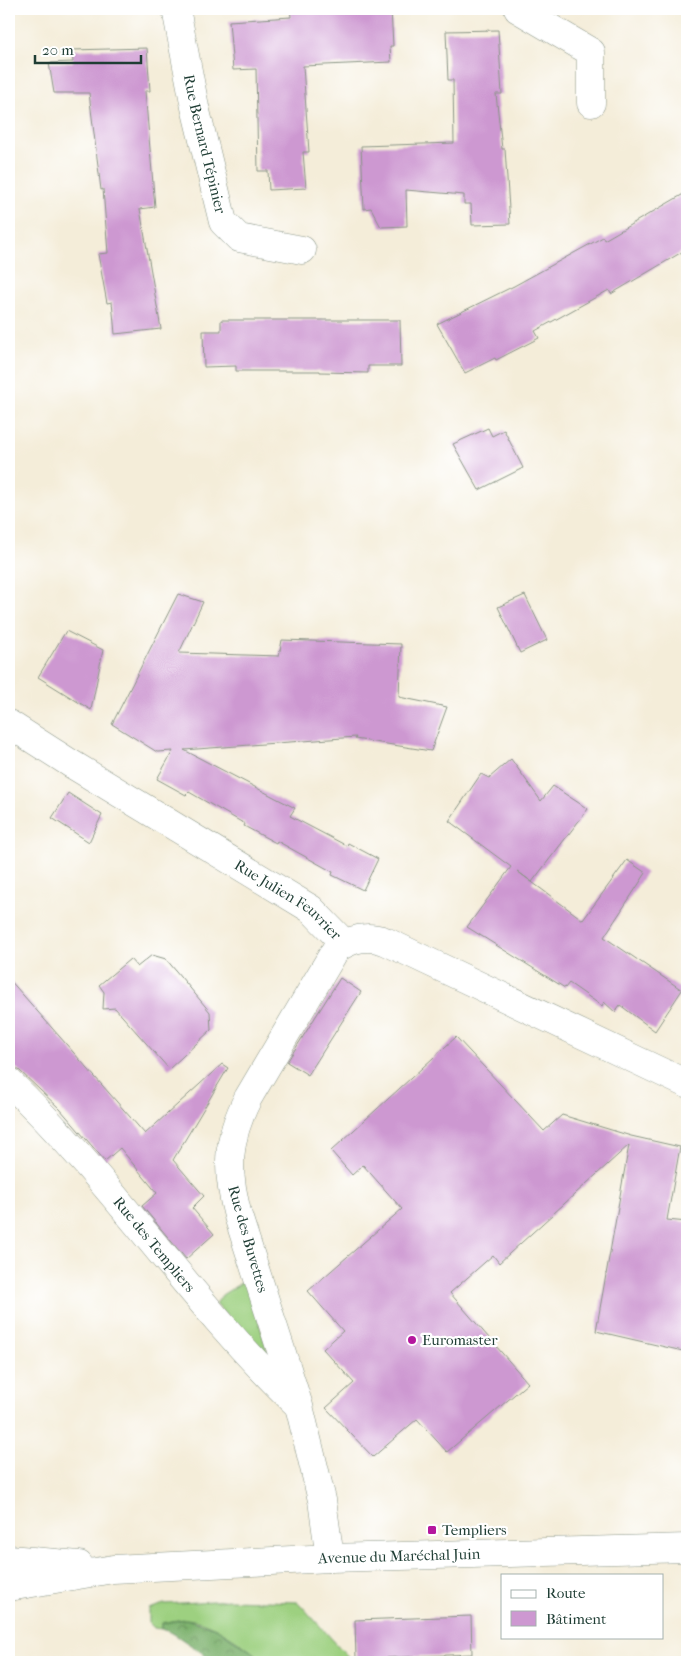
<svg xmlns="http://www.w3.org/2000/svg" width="696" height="1671" viewBox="0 0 696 1671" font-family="'IM FELL French Canon',serif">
<defs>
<pattern id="forest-crowns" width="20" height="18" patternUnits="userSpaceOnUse" patternTransform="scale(1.25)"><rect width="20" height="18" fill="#7eb26e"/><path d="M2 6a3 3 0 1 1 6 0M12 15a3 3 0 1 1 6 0" fill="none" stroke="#67925b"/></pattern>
</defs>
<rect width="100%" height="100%" fill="#fff"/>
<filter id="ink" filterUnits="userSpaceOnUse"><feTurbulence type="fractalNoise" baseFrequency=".02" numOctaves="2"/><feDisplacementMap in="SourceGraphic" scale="10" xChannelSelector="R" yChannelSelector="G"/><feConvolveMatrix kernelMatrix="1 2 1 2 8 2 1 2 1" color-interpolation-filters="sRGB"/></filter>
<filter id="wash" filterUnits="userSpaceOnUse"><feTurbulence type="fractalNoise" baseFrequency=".0096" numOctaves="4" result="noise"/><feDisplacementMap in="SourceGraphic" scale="20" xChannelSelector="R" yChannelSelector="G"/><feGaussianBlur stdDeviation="1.12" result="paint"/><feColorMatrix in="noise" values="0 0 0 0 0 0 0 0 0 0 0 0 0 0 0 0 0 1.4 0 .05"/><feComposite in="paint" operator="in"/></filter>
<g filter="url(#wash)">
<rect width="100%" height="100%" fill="#f4edd9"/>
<path fill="#9dd080" stroke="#5e865a" d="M241,1283H248L272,1368L216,1304L222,1295Z
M230,1600L298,1602L353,1662H264C246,1646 211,1620 186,1619C178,1619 169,1622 162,1623V1629L154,1628L149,1623V1609L164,1604Z"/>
<path fill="url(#forest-crowns)" stroke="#4e7851" d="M186,1619L216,1628L252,1652L264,1662H216L174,1634L162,1629V1623Z"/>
<g id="blocks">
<path fill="#cd98d1" d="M290,9H391L393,46H390L391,62L303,66L309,152H303L306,188L269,190L268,171H258L256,69L233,70L229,21L291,17Z
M498,30L502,94H496L502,149H505L510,224L472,225L471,204H464V195L406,190L407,226L381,227L371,208L364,209L361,146L454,143L453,80H448L446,31Z
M147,48L150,91H145L155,207L140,209L161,329L115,334L112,302L107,303L98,254L108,253L103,189L101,190L89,93H54L49,63L73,62L72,50Z
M687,192V249L611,294L609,290L535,331L539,338L496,360L495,358L465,373L437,324L514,286L603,237L604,240Z
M221,320H400L401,366H368V373L320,372V371H236V366L204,367L203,331H221Z
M488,428L492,436L504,430L523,468L479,490L453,444Z
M178,594L203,602L179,653L279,656L282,640L401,644L399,697L447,707L431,751L355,739L356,737L184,750L295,808L290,816L347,846L348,843L378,859L363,890L332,875L333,872L277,841L276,843L244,826L245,824L189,792L186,795L157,779L173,751L157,752L112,724Z
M525,595L547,640L520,653L498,607Z
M66,631L103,650L91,710L38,677Z
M511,759L541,801L553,786L588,809L532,882L517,871L583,920L627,860L646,873L604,937L682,990L655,1031L620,1005L615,1012L604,1002L602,1006L569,983L565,988L467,927L511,867L449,821L481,774L489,778Z
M68,793L102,815L89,842L52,818Z
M152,955L166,959L210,1012L211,1030L169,1069L115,1008L103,1009L104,992L99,985L130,959L137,967Z
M340,978L361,992L308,1075L287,1062Z
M9,979L145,1134L222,1064L228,1068L173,1160L204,1196L192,1208L214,1234L186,1259L142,1206L157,1193L120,1148L105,1161L60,1109L20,1071L9,1063Z
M456,1037L544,1131L562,1115L631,1136L680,1147L667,1220L687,1222V1352L596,1331L629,1145L499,1263L493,1255L450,1293L528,1383L447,1452L417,1419L373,1457L326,1408L354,1383L323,1349L343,1331L308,1291L402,1209L363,1165L352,1175L331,1151Z
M471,1616L472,1654L356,1659L355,1620Z"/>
</g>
</g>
<g filter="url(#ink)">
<use href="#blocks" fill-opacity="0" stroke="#8a9586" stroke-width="1"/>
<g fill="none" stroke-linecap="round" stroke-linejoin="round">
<g stroke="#8a9586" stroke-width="29">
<g id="minor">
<path id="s1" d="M176,9L195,107L223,222L239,238L302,250"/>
<path d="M518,9L591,52V103"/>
<path id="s2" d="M9,724L70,763L311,909L344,943"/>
<path id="s3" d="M9,1082C113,1181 192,1304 296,1403"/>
<path d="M330,1558L322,1500L299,1406L238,1216C226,1171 226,1141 248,1098L336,949C352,938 367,935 385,941L687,1084"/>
</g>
</g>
<g stroke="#8a9586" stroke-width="29">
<g id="secondary">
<path d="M9,1559L79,1565"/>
<path id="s4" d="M9,1587L113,1569L330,1558L687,1548"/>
</g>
</g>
<use href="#minor" stroke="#fff" stroke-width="28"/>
<use href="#secondary" stroke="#fff" stroke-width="28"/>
</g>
</g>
<g fill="#b5179e" stroke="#fff" stroke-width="2">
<circle cx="412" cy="1340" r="5"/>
<rect x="427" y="1525" width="10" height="10" rx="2.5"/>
</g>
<g text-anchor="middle" stroke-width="4.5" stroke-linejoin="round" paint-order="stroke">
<g font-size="15" fill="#1f3d34" stroke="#fff">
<text dy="5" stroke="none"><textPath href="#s1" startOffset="138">Rue Bernard Tépinier</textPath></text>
<text dy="5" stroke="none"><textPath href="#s2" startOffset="330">Rue Julien Feuvrier</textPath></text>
<text transform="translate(248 1239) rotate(74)" y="5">Rue des Buvettes</text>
<text dy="5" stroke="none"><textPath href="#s3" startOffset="218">Rue des Templiers</textPath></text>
<text dy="5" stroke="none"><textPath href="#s4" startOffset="392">Avenue du Maréchal Juin</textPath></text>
</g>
<g font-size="15" fill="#1f3d34" stroke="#fff" text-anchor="start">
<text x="422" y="1345">Euromaster</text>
<text x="442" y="1535">Templiers</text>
</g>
</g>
<rect width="696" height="1671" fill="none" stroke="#fff" stroke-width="30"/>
<rect x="501" y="1574" width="162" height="65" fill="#ffffff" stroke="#a5b1ae"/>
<rect x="511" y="1590" width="25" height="8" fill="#ffffff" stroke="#a5b1ae"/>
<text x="546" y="1598" font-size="15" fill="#1f3d34">Route</text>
<rect x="511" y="1611" width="25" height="15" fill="#cd98d1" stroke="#a5b1ae"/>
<text x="546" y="1624" font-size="15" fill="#1f3d34">Bâtiment</text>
<path d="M35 55v8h106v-8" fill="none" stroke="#1f3d34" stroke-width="2.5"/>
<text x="42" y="55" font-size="15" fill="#1f3d34" stroke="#ffffff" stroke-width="4" paint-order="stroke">20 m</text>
</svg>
